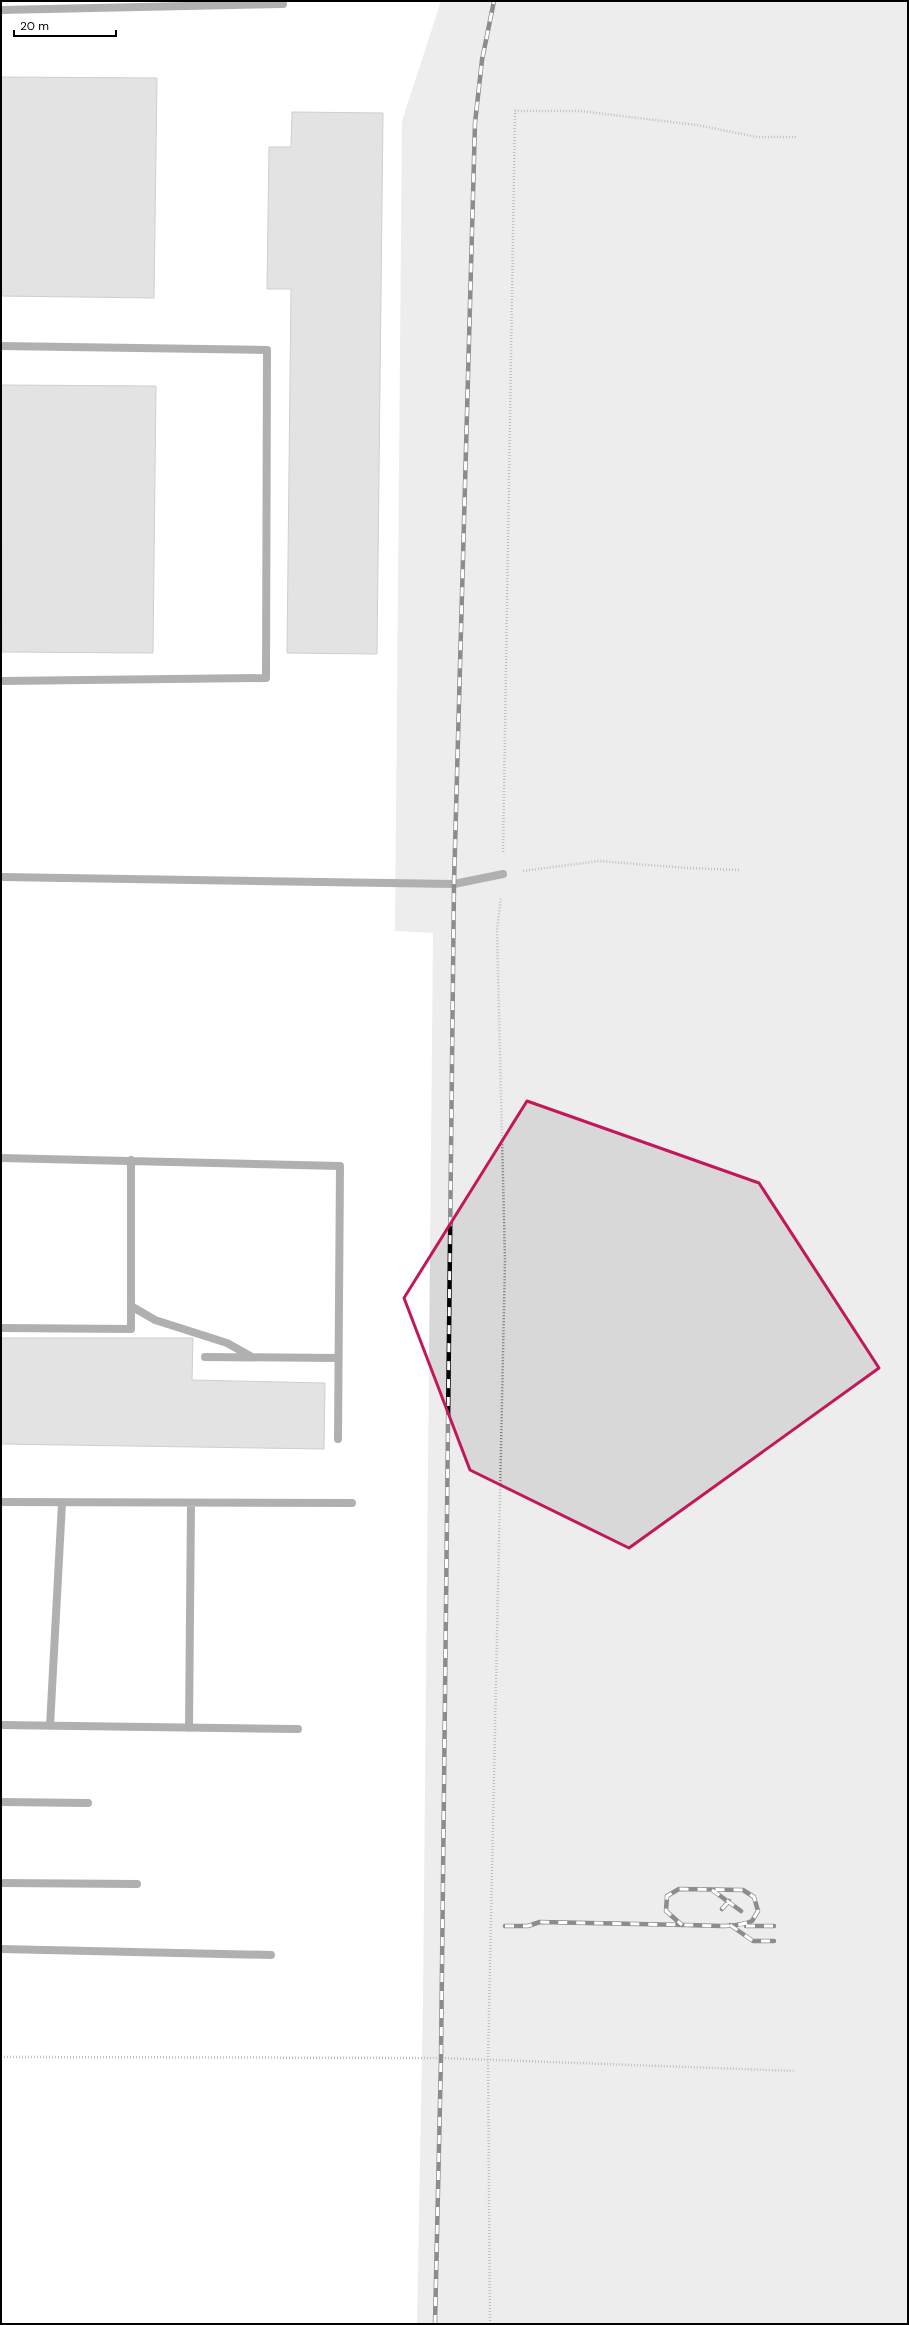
<svg xmlns="http://www.w3.org/2000/svg" width="909" height="2325" viewBox="0 0 909 2325" font-family="'DM Sans',sans-serif">
<rect width="100%" height="100%" fill="#fff"/>
<path fill="#d8d8d8" d="M441,1H908V2324H417L423,2001L433,933L395,931L402,121Z"/>
<path fill="#c0c0c0" stroke="#959595" d="M1,77L157,78L154,298L1,296Z
M292,112L383,113L377,654L287,653L291,289H267L269,147H291Z
M1,385L156,386L153,653L2,652Z
M1,1338H193L192,1380L325,1383L324,1449L1,1444Z"/>
<g fill="none" stroke-linecap="round" stroke-linejoin="round">
<path stroke="#737373" stroke-width="2.5" stroke-dasharray="1 2" stroke-linecap="butt" d="M503,852L515,111H580L697,125L757,137H798
M523,871L599,861L687,868L739,870
M1,2057L441,2058L796,2071
M490,2324L488,2059L505,1260L497,930L501,897"/>
<path stroke="#515151" stroke-width="8" d="M1,10L283,4
M1,346L267,350L266,678L1,681
M1,877L454,884L503,874
M1,1158L340,1166L338,1439
M131,1306L155,1320L227,1343L252,1357
M1,1328L131,1329V1160
M205,1357L338,1358
M1,1502L352,1503
M1,1725L298,1729
M50,1726L62,1503
M189,1728L191,1503
M1,1802L88,1803
M1,1883L137,1884
M1,1949L271,1955"/>
<g stroke="#000" stroke-width="4.5">
<path id="rail" d="M712,1890L741,1911
M722,1909L729,1901
M730,1925L753,1941H774
M505,1926H528L540,1922C588,1923 637,1924 686,1925C708,1925 732,1929 752,1921L758,1911L754,1897L743,1890L679,1889L667,1896L666,1911L682,1925
M746,1926H774
M435,2324L441,2058L454,884L475,123L482,60L494,1"/>
</g>
<use href="#rail" stroke="#fff" stroke-width="3" stroke-dasharray="9" stroke-linecap="butt"/>
</g>
<path d="M0 0H909V2325H0ZM527,1101L759,1183L879,1368L629,1548L470,1470L404,1298Z" fill="#fff" fill-opacity=".55" fill-rule="evenodd"/>
<path fill="none" stroke="#c2185b" stroke-width="3" stroke-linejoin="round" d="M527,1101L759,1183L879,1368L629,1548L470,1470L404,1298Z"/>
<rect width="909" height="2325" fill="none" stroke="#000000" stroke-width="4"/>
<path d="M14 30v6h102v-6" fill="none" stroke="#000000" stroke-width="2"/>
<text x="20" y="30" font-size="12" fill="#000000" stroke="#ffffff" stroke-width="3" paint-order="stroke">20 m</text>
</svg>
